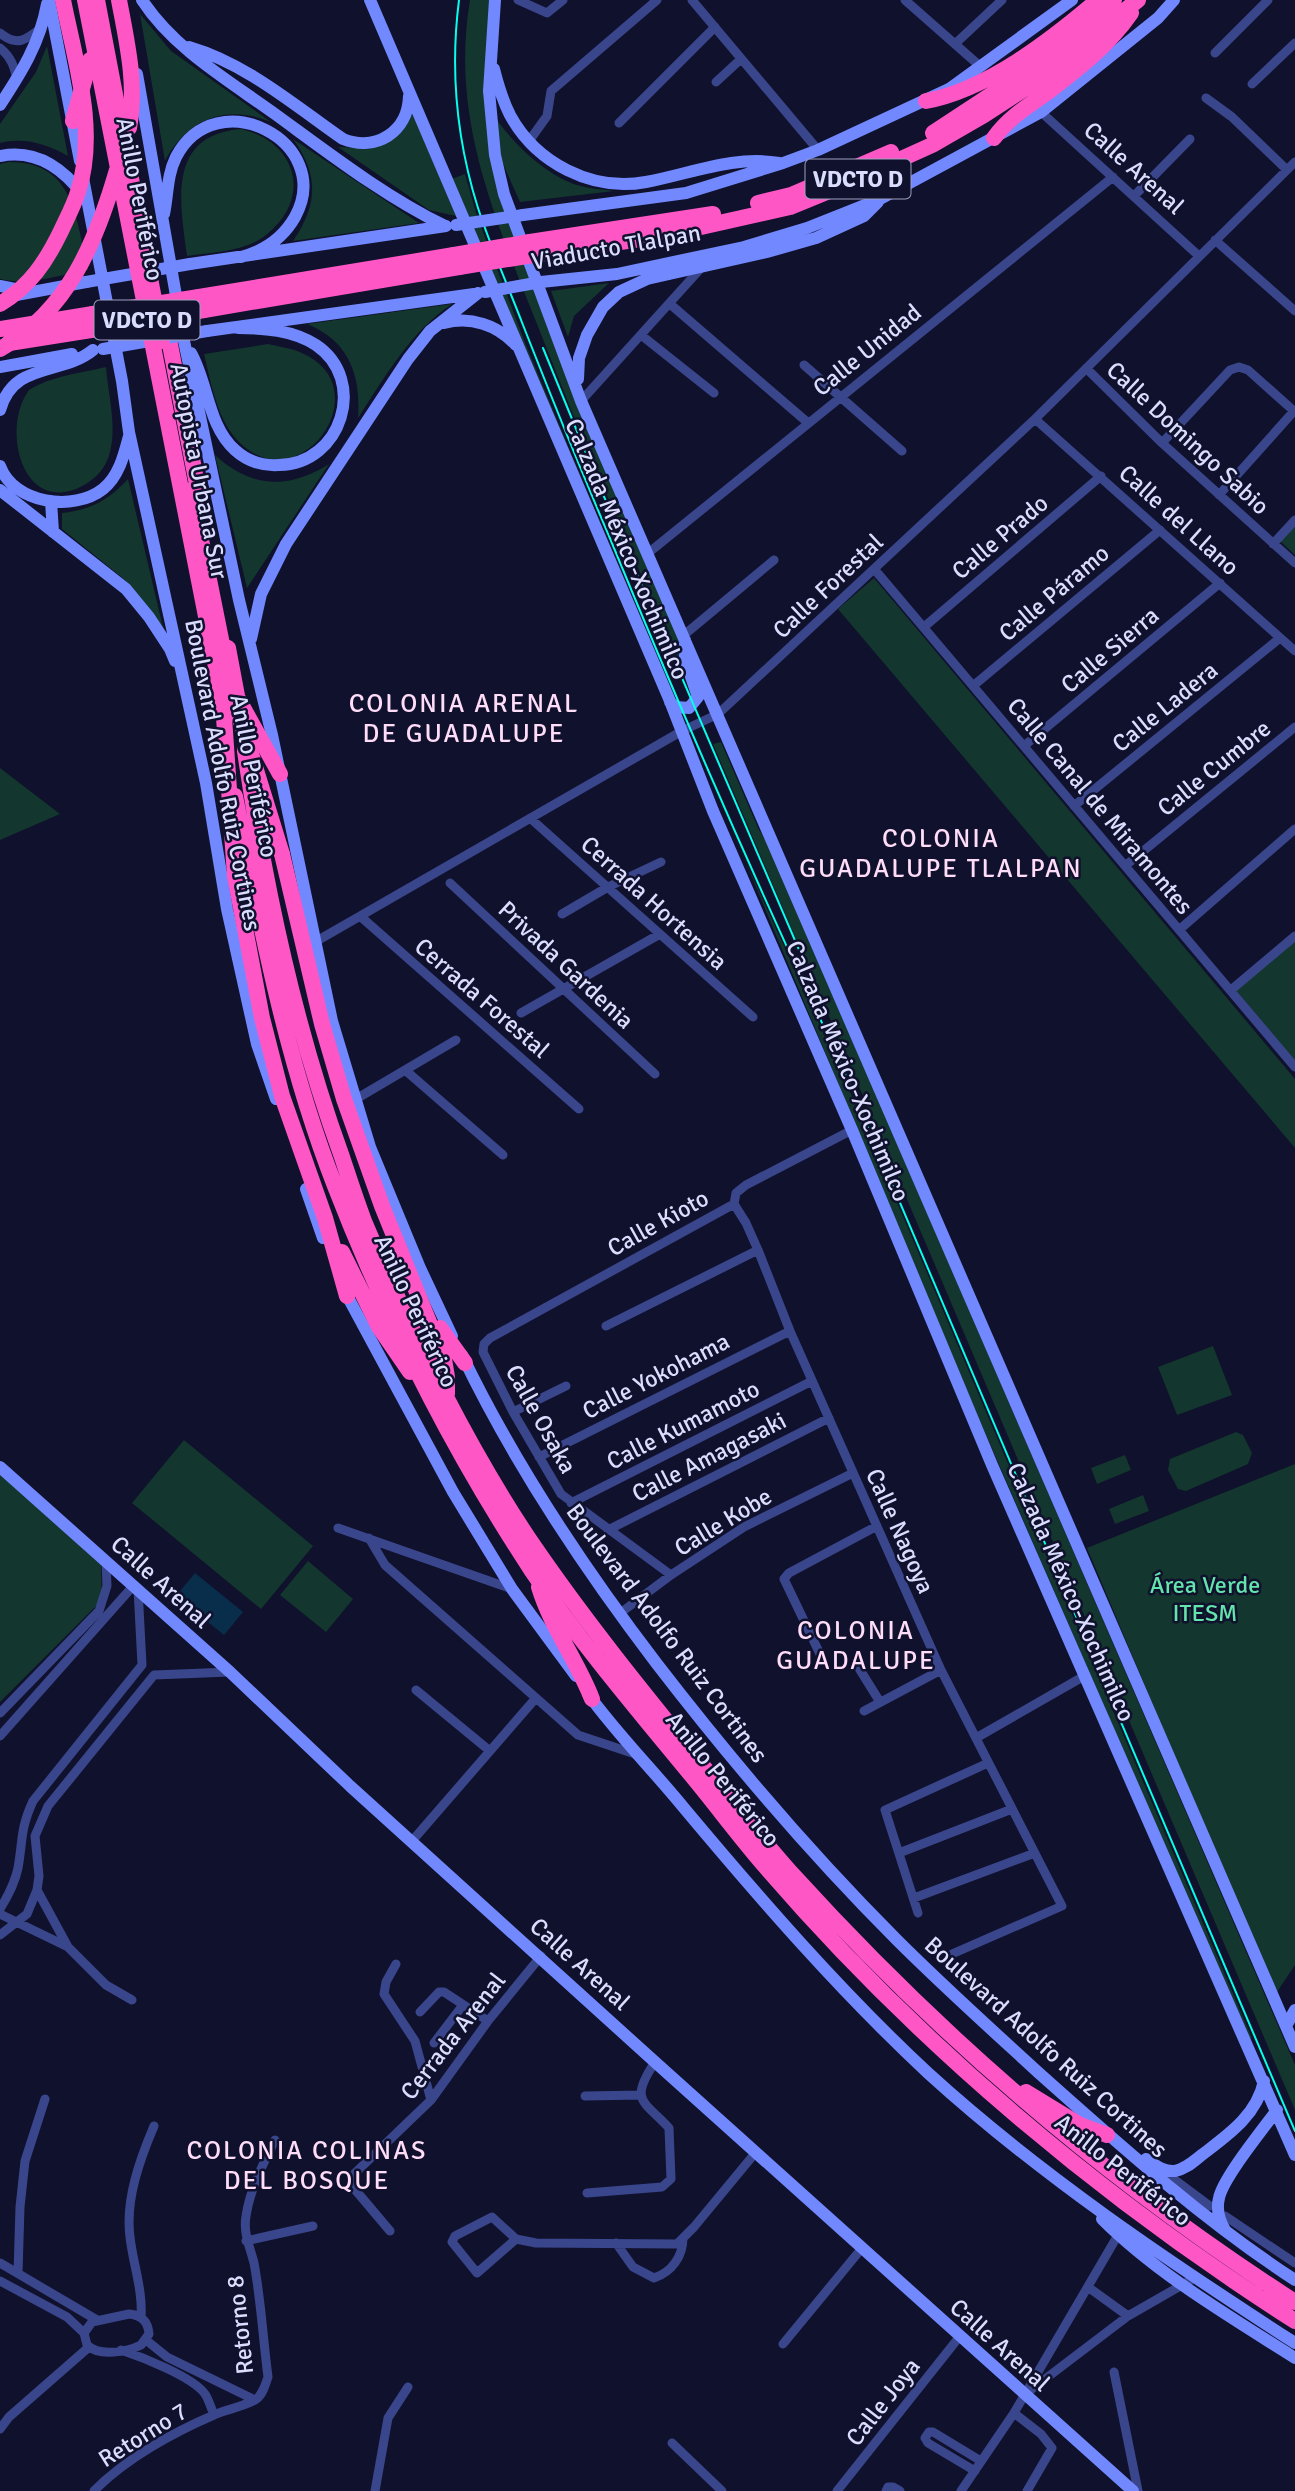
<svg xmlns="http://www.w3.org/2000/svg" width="1295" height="2491" viewBox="0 0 1295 2491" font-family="Signika,sans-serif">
<rect width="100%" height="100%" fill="#10112c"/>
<path fill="#13362e" d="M470,0H492L488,61L501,194L683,637L695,701C653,603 611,505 570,407C553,364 536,322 519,279C483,187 453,101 470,0Z
M140,14L171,51L271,122C226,104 188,118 165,161Z
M47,46L68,156C47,144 24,137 0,143V124L36,72Z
M411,110L456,216L429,210L338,147C379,149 391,150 411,110Z
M490,110C510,140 537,168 571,183C583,188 600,189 614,191L520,202L499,155Z
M241,129C297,142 313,198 266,235C245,252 213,252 187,256C180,203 166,135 241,129Z
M293,139L419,223L293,241C318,204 319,175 293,139Z
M8,162C75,161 76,219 88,270C61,275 27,286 0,279V164Z
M465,174L477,216L526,345L617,564L449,180Z
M609,283L574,316L568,337L551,291Z
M452,304C410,332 385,377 358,418C361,375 349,341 307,324Z
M268,344C280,347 293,348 304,354C380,390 300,503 239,442C217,420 211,383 204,354Z
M106,367C108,393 117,426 110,452C107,466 97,478 84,485C23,519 0,429 29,390C51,376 81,373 106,367Z
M215,455C251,488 288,490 329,464L247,588Z
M128,479L165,636L125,580L62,529V513C90,510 109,500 128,479Z
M1295,525V555L1280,541Z
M874,578L1295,1079V1148L838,609Z
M721,742L759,830L767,842L1295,2065V2110L713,744Z
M0,768L60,814L0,840Z
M743,856L851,1094L1252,2038L1249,2039L957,1368Z
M1295,939V1061L1235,989Z
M1213,1346L1232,1395L1177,1415L1158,1367Z
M1236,1432L1243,1435L1252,1453L1248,1464L1186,1491L1178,1489L1168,1470L1170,1459Z
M184,1440L313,1546L261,1609L132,1503Z
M1125,1455L1131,1470L1097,1484L1091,1468Z
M1295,1464V1965L1275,1995L1087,1548Z
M0,1473L101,1564L102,1600L0,1702Z
M1143,1495L1149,1511L1115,1524L1109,1509Z
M308,1561L353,1599L326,1632L280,1595Z"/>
<path fill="#092e4b" d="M195,1573L243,1612L224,1635L176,1596Z"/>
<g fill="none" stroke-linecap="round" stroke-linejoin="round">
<path stroke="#3a468c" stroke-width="9" d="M518,0L547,13L563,0
M692,0L818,150
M905,0L981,67
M0,33C17,47 26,40 41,28
M956,43L1002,0
M0,48C11,57 14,66 17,79
M1215,53L1268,0
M716,82L741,59
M1252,84L1295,43
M1206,98L1232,117L1287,170
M1041,112L1199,256
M619,123L715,27
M529,141L547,116L551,91L657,0
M1134,196L1190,139
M1215,240L1295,311
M670,304L807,422
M641,335L714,393
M804,365L902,451
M1087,369L1162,443L1295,563
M581,401L702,267
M1035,419L1295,651
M1162,443L1230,370L1239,367L1248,370L1295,412
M1219,495L1294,411
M1273,544L1295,520
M647,554L1113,177
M875,570L1295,1067
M924,627L1101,476
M684,635L774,560
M973,686L1160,530
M1024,746L1220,583
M1074,806L1280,638
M530,818L753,1017
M1125,866L1295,727
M450,883L655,1074
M562,914L608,887L661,862
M360,916L579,1109
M1179,930L1295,829
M315,942L682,731L718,714L1035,419L1295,162
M1231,990L1295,936
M521,1013L660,934
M405,1070L503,1155
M356,1099L456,1040
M734,1204L746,1223L758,1250L790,1331L941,1670L1062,1906L952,1954
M606,1326L758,1250
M513,1412L566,1386
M539,1457L790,1331
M571,1503L812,1381
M338,1528L512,1589
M608,1530L829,1418
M369,1538L385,1565L578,1735L638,1755
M671,1575L561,1494L513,1412L483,1352L484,1344L490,1338L734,1204L736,1193L746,1185L852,1130
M619,1614L671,1575L744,1527L853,1473
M820,1654L784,1579L789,1573L877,1526
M857,1665L880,1702
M416,1690L490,1751
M864,1711L941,1670
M0,1713L99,1611L107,1586L106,1561
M0,1736L134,1585
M976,1738L1086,1675
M412,1841L535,1699
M899,1853L1012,1809
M37,1890L68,1947L106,1985L132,2000
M914,1898L1035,1853
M0,1909C8,1896 15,1883 18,1868C23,1840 20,1829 33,1801L142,1665L138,1589
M918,1913L885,1810L988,1763
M0,1914L68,1947
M0,1935L27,1914L37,1890L39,1876L35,1836L48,1806L154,1675L230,1672
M396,1964L386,1982L384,1994L415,2041L431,2100
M420,2012L439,1992H444L488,2021
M434,2043L463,2005
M585,2096L641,2095
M1163,2171L1210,2206
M587,2193L662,2187L671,2179L669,2128C643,2100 629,2101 655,2062
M1225,2216L1295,2263
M390,2231L352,2186L351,2181L353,2175L431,2100L488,2021L541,1956
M516,2239L477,2273L452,2242L455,2236L492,2217L516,2239L536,2243L677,2244L694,2227L756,2152
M246,2241L313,2226
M616,2243L633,2267L654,2278C672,2272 683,2256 683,2238
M0,2263L97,2320
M18,2273L20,2207L25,2161L45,2099
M0,2281L67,2317L84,2333
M1088,2287L1128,2316
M129,2314C141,2315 148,2321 149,2334L141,2345C127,2352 99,2357 87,2345L84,2333L92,2322Z
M141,2317C143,2290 133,2264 130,2237C125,2200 140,2159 154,2126
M146,2340L167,2357L255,2400
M783,2344L862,2248
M121,2350C142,2357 193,2377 205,2394C209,2400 211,2408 214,2415
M1114,2372L1138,2491
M1028,2392L1128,2316L1196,2277
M1014,2413L1041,2434L1052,2448L1027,2491
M0,2429L9,2417L89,2347
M672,2443L722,2491
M975,2471L928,2443L925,2438L929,2432H933L981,2461
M94,2491C125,2459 174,2432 214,2415C227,2409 243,2407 255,2400C263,2395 265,2385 268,2377C263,2339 261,2300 254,2263C250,2247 243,2233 246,2216C250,2189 263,2164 275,2140
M375,2491L388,2418L408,2387
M837,2491L960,2336
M886,2491L888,2487H893L900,2491
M961,2491L1014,2413L1118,2235"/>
<path stroke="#7288ff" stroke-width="12" d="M49,0L80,161
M142,0C174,49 228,80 275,114C330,154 384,196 445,226
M370,0L670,701L713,811L852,1130L992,1465L1295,2155
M495,0L489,91L495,155L504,194L581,401L1295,2047
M189,47C247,64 294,105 343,139C376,152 408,132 409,96
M494,69C498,85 503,101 510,115C536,163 592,192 646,182C690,174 734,155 779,163
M137,74L184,341L239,600L272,735L332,1021L370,1147L420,1268L452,1336
M0,105C21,73 40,43 47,4
M0,156C35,149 62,167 83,195
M83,178L122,381L129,432L206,783L227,909L257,1044L276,1099
M164,214C168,195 167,175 176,157C216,80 336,142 295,217C283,238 264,251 241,257
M523,215L686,193L783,163L818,150L949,89L1072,0
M190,264L446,226
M541,282L617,274L744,247L807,228L880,199L1041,112L1158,18L1174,0
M0,286L25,291
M11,296L86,282
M444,323C471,316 497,325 516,345
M207,331L474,294
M191,353C208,383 208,426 235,450C247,461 263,466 279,465C342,464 368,380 316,345C293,330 263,328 238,328
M0,367L72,354
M578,379L579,358L587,335L603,307L619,292L647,279L767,252L816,238L864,216L878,202
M0,410C14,361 61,376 93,350
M0,466C14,504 74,512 103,489C119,476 124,455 129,436
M0,490L126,589L149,617L170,649L175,661
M51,501L53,532
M251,639L261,594L286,544L408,359L430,331L478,293
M670,702L676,707L689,708L698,697L685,659V640
M306,1189L323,1238
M344,1290L453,1492L512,1589L576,1676
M462,1355C515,1465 583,1567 657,1664C731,1760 811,1854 897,1940C943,1986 992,2030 1040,2074C1122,2147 1203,2220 1295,2280
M0,1467L230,1672L350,1786L655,2062L1133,2491
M588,1694C617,1734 653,1770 684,1808C761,1900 840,1991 928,2073C1040,2175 1168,2261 1295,2343
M1286,2026L1295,2010
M1146,2159C1155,2165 1163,2172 1175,2171C1186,2169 1194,2161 1203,2154C1228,2135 1257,2115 1264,2081
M1102,2219C1157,2274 1229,2316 1295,2358
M1225,2230C1219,2220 1216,2210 1219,2198C1223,2178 1263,2129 1277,2110"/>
<path stroke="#ff56c6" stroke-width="16" d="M119,0C127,43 137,84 129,128
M926,101C987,90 1051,40 1098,0
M73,121L90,60
M933,133L1032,68L1114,0
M994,138C1008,118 1028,106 1048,92C1078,69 1109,45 1131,13
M758,203L791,195L891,152
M530,242L713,214
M533,255L661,236L790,207L846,184L932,145L984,115L1038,80L1138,0
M199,297L454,255
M204,310L459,267
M166,324L201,505
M0,329L93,314
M9,343L91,330
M228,648L238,701
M237,697L280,774
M245,751C265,889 294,1025 342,1157C349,1178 356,1200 364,1221C410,1330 463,1440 529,1539C584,1620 645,1695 707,1771C735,1805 763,1842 793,1875C941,2038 1110,2183 1295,2302
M235,796C261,928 286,1061 335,1186C387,1320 453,1451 532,1571C580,1642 637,1709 692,1776C716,1805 739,1836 764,1865C916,2042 1099,2196 1295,2321
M282,854L322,1024L344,1099L382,1206L444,1359L447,1377V1394
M235,876L262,1018L282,1096L325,1218L347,1296
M342,1252L379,1327L410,1372
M440,1328L465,1363
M539,1587C551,1627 577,1660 592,1699
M1026,2092L1080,2125L1107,2135"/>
<path stroke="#07ffea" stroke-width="2" d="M459,0C450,70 457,141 478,208C491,248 508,286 523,325C551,396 579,466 609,536C681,711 757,885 838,1057L1295,2131
M543,348L599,485L806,966"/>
<path stroke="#7288ff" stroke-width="12" d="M456,225L523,215
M86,282L190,264
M485,292L541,282
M103,349L207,331"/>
<path stroke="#ff56c6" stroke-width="16" d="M85,0L223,703L235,876
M97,0L162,341
M454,255L530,242
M459,267L533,255
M0,304C30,286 46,262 61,231C67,218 74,205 78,192C98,130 75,61 63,0
M93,314L199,297
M91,330L204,310
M0,349C68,311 96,242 117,170
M191,490L226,664
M230,686L282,854"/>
</g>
<g text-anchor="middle" stroke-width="5" stroke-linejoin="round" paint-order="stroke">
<g fill="#10112c" stroke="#9ea0c0" stroke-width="2">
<rect x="805.5" y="159.5" width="105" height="39" rx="5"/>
<rect x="94.5" y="300.5" width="105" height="39" rx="5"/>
</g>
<g font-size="23" font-weight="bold" fill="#dbddff">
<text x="858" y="187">VDCTO D</text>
<text x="147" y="328">VDCTO D</text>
</g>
<g font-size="24" fill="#dbddff" stroke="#10112c">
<text transform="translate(1134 168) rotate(42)" y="8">Calle Arenal</text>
<text transform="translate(140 199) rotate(79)" y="8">Anillo Periférico</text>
<text transform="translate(616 247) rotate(-10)" y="8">Viaducto Tlalpan</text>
<text transform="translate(867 350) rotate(-39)" y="8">Calle Unidad</text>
<text transform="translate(1188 438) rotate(43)" y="8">Calle Domingo Sabio</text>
<text transform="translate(199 471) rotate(79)" y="8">Autopista Urbana Sur</text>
<text transform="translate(1179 520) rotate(42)" y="8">Calle del Llano</text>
<text transform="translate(1000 537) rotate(-40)" y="8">Calle Prado</text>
<text transform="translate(627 549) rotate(67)" y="8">Calzada México-Xochimilco</text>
<text transform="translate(828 586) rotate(-43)" y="8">Calle Forestal</text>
<text transform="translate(1054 593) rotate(-40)" y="8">Calle Páramo</text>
<text transform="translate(1110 650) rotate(-40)" y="8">Calle Sierra</text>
<text transform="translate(1165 707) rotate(-39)" y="8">Calle Ladera</text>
<text transform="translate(1214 768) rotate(-39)" y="8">Calle Cumbre</text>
<text transform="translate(223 775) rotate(79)" y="8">Boulevard Adolfo Ruiz Cortines</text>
<text transform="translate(254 776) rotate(79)" y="8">Anillo Periférico</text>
<text transform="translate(1100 806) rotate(50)" y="8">Calle Canal de Miramontes</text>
<text transform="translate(654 903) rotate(42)" y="8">Cerrada Hortensia</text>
<text transform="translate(566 965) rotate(43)" y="8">Privada Gardenia</text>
<text transform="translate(482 998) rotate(41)" y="8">Cerrada Forestal</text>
<text transform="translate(848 1071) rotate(67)" y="8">Calzada México-Xochimilco</text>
<text transform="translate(658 1223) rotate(-29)" y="8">Calle Kioto</text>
<text transform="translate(416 1311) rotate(65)" y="8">Anillo Periférico</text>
<text transform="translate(656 1376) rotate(-27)" y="8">Calle Yokohama</text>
<text transform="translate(541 1419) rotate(61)" y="8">Calle Osaka</text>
<text transform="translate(683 1425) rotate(-27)" y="8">Calle Kumamoto</text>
<text transform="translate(709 1457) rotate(-27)" y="8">Calle Amagasaki</text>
<text transform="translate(723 1522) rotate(-31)" y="8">Calle Kobe</text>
<text transform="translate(900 1531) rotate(66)" y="8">Calle Nagoya</text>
<text transform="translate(161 1582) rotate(42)" y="8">Calle Arenal</text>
<text transform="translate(1071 1592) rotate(66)" y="8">Calzada México-Xochimilco</text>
<text transform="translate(667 1633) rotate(53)" y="8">Boulevard Adolfo Ruiz Cortines</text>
<text transform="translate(723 1779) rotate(51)" y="8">Anillo Periférico</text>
<text transform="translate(580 1964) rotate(42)" y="8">Calle Arenal</text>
<text transform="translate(453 2036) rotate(-52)" y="8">Cerrada Arenal</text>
<text transform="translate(1046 2047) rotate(42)" y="8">Boulevard Adolfo Ruiz Cortines</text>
<text transform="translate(1123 2170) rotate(38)" y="8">Anillo Periférico</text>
<text transform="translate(240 2325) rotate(-96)" y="8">Retorno 8</text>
<text transform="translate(1000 2345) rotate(42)" y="8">Calle Arenal</text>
<text transform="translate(883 2402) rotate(-52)" y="8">Calle Joya</text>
<text transform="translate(143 2435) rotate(-32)" y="8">Retorno 7</text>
</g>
<g font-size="24" fill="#62e4ac" stroke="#10112c">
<text x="1205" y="1593">Área Verde<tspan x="1205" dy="28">ITESM</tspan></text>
</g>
<g font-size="26" letter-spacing="2" fill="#ffddf9" stroke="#10112c">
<text x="464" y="712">COLONIA ARENAL<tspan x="464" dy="30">DE GUADALUPE</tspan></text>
<text x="941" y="847">COLONIA<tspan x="941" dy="30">GUADALUPE TLALPAN</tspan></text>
<text x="856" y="1639">COLONIA<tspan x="856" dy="30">GUADALUPE</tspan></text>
<text x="307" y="2159">COLONIA COLINAS<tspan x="307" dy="30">DEL BOSQUE</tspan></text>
</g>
</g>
</svg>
